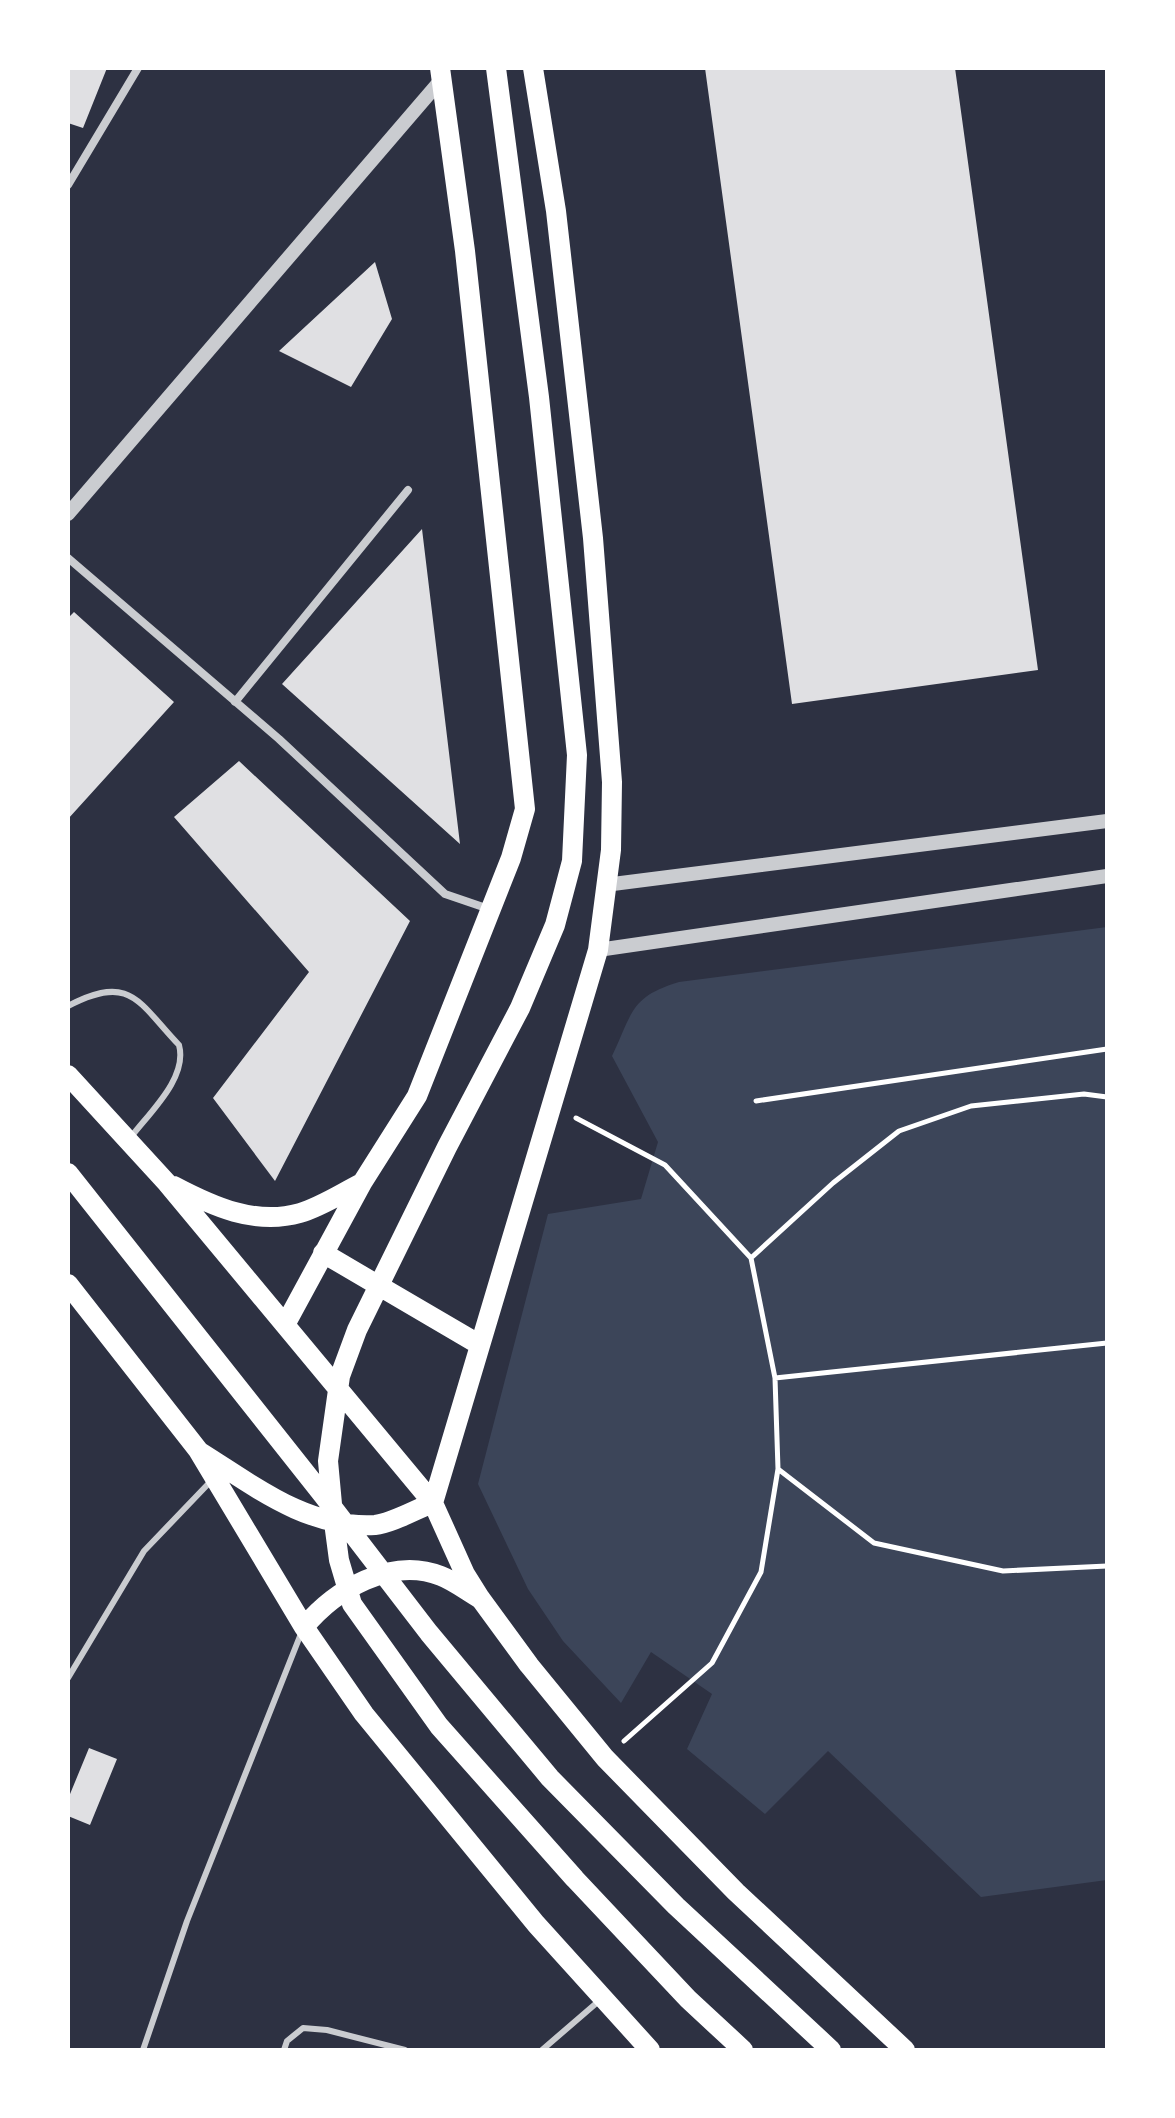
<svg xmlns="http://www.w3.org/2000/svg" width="1175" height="2118" viewBox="0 0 1175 2118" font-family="'Noto Sans',sans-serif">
<rect width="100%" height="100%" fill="#2d3142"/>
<path fill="#3c4559" d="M1107,927V1880L981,1897L828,1751L765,1814L687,1749L712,1694L651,1652L621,1703L563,1641L528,1589L478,1484L548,1214L641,1199L658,1142L612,1056C633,1012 630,997 679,982Z"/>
<path fill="#e0e0e3" d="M68,68H107L83,128L68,123Z
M705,68H955L1038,670L792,704Z
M375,262L392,319L351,387L279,351Z
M422,529L460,844L282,684Z
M74,612L174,702L68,819V618Z
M239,761L410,921L275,1181L213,1098L309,972L174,817Z
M89,1748L117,1759L90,1825L68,1816V1799Z"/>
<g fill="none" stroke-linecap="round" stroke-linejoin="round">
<path stroke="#fff" stroke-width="5" d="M756,1101L1107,1049
M576,1118L665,1165L751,1258L833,1183L899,1131L971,1106L1084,1094L1107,1097
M751,1258L775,1378L1107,1343
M775,1378L778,1469
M624,1741L712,1663L761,1572L778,1469L874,1543L1003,1571L1107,1566"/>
<path stroke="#caccd0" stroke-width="6" d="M68,1006C131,973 138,1002 179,1045C188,1078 149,1113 131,1137
M68,1678L144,1551L211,1481
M143,2050L187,1921L302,1631
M284,2050L287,2041L303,2028L327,2030L405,2050
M542,2050L600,2000"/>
<path stroke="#caccd0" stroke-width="8" d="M68,185L138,68
M68,558L279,739L445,894L489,909
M235,702L408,490"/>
<path stroke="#caccd0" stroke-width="14" d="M68,514L441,80
M605,885L1107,821
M598,950L1107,876"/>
<path stroke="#fff" stroke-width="20" d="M496,68L539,397L577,755L572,861L555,925L520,1008L447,1147L357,1330L340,1376L328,1461L333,1515L339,1560L352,1604L439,1726L575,1879L688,1999L743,2050
M68,1075L167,1183L433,1503L465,1574L480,1598L529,1665L605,1758L736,1892L905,2050
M68,1173L323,1495L429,1633L550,1778L676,1906L831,2050
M174,1186C212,1206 255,1226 300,1213C321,1207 342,1193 362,1183
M323,1253L480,1345
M68,1284L198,1450L304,1627L364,1714L536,1924L650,2050
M285,1325L362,1183L417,1096L511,858L525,809L465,251L440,68
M200,1452C253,1485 307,1529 375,1525C393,1523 416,1509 433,1503
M433,1503L598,950L611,850L612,782L593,538L556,211L533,68
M304,1627C335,1590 391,1556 441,1576C454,1581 467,1591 479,1598"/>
</g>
<rect width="1175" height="2118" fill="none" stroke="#ffffff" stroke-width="140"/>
</svg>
